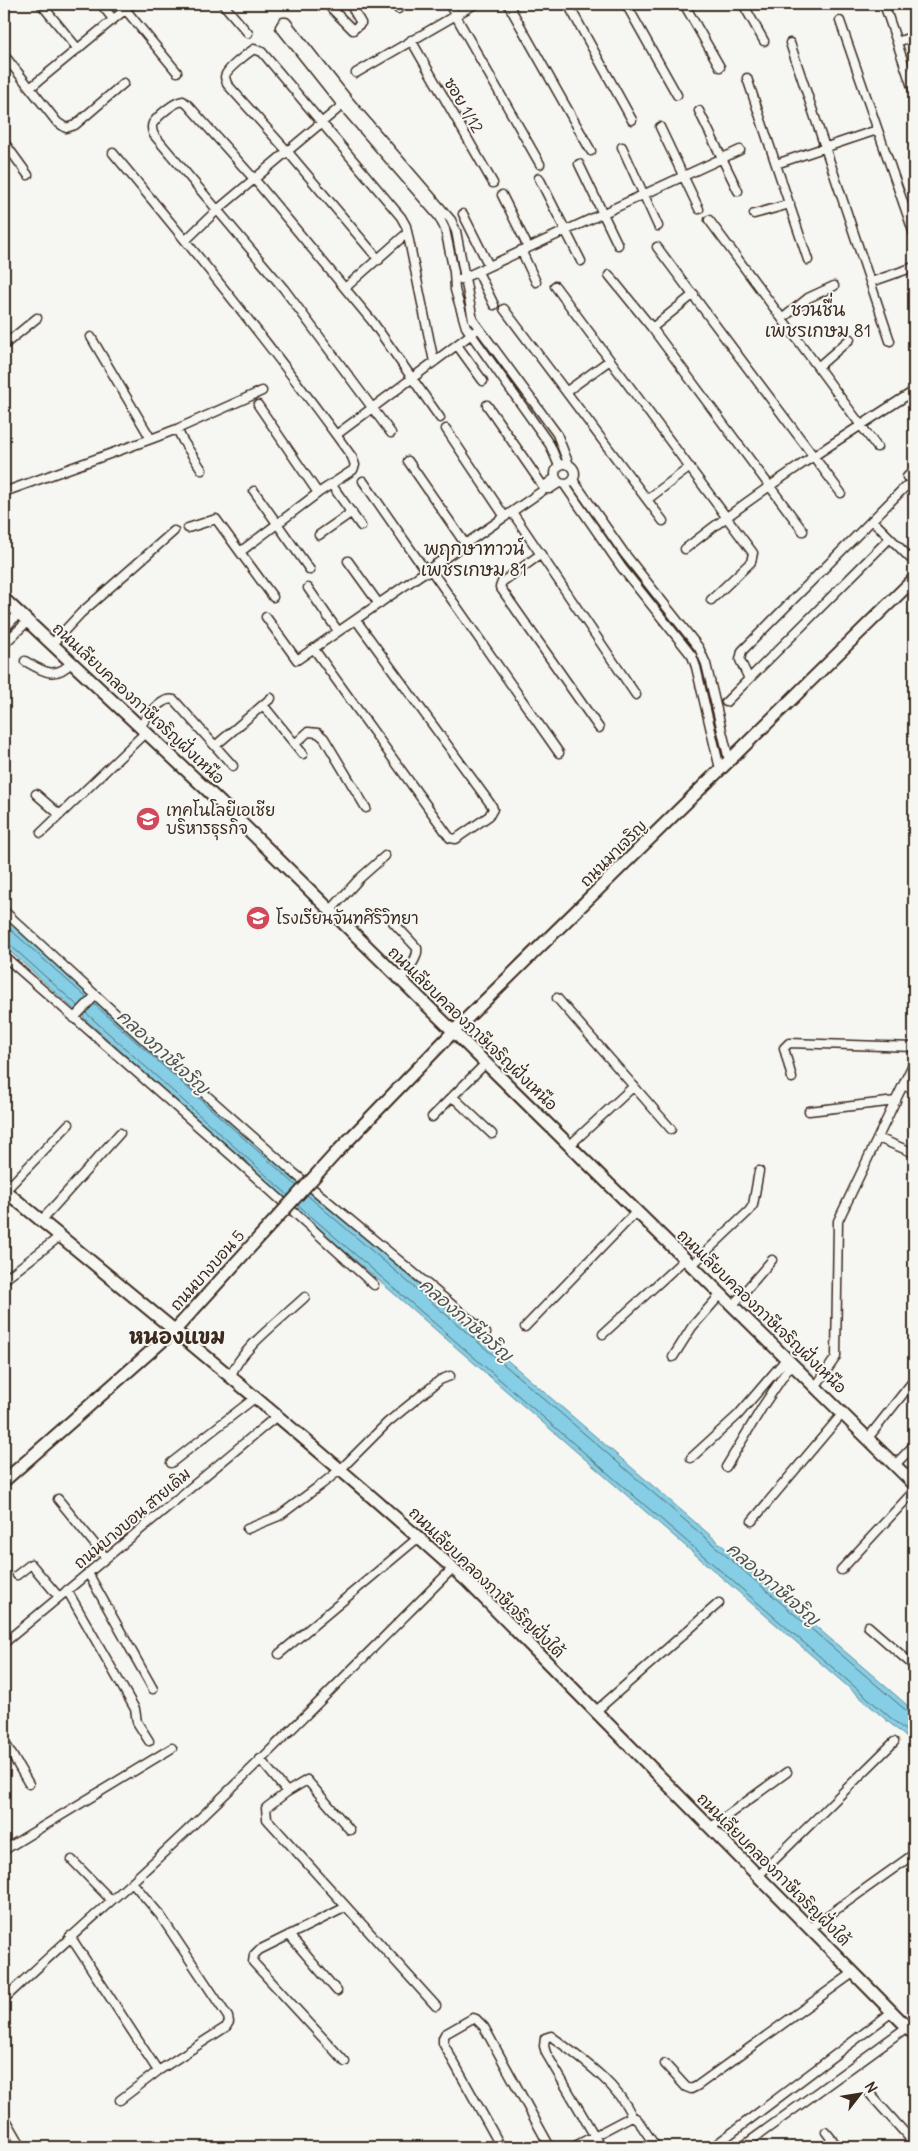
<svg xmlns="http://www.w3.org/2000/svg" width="918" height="2151" viewBox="0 0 918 2151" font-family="Delius,'Playpen Sans Thai',sans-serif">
<rect width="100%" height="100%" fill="#f6f6f2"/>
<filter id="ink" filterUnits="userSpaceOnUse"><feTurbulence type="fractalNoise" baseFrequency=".02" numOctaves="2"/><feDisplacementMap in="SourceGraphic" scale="10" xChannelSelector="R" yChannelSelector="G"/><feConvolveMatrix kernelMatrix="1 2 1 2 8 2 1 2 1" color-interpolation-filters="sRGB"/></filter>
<g filter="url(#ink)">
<path fill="#85cee5" stroke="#678c95" d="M4,917L311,1191L914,1711V1744L295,1208L4,946Z"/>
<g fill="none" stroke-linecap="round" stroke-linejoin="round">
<path stroke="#596c6e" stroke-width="1" d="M4,924L87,998
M4,943L9,944L78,1006
M94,1004L297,1186
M86,1013L288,1195
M307,1195L909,1713L914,1714
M298,1205L914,1738"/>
<g stroke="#3b2a1e" stroke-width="11">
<path id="street" d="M41,4L78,49
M101,4L113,19
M223,4L248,33
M327,4L353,30L361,23L350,4
M396,4L398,9
M449,4L540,164
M508,4L591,151
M568,4L632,120
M626,4L677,95
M684,4L720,67
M743,4L764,41
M884,4L914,93
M125,9L177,72
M840,21L914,234
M411,40L493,183
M897,42L914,36
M790,43L890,341
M4,55L57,122L66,128L75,125L124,83
M356,73L475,4
M747,78L808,260
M30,88L132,4
M699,111L738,191
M660,127L699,209
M4,142L28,175
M622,147L658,226
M113,153C190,245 265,338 336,435
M579,164L618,245
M776,164L877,130
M539,178L581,261
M502,195L528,247
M463,214L489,266
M754,214L790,204
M709,220L877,447
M186,240L216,211L345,103
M657,247L841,493
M521,250L536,282
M379,260L288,152L227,84C227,83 225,78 225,77C225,70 248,53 254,49L262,52L401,217L406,226L434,362
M478,272L494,305
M609,275L652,328L803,531
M461,279L740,150
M871,282L914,267
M555,286L753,553L751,562L711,600
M345,288L406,234
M504,309L663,521
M783,318L808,298L834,286
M652,328L694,294
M4,345L37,318
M457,345L483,381
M819,366L850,339
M567,391L610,360
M258,405L318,493
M177,429L262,391
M446,429L505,517
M391,433L284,289L154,135C152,131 151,127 153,123C159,115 174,102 183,101L188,105L255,180L372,321L440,418
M151,439L177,429L183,441L202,470
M408,461L466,545
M555 474a10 10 0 1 1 20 0a10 10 0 1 1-20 0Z
M559,466L550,445L466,327L455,290L454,272L445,229L439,217L342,105L280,27L283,22H286L348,100L451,220L456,231L473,320L557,434L569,465
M907,477L914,470
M555,478L547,484L545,489H550L559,483
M573,480L624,553L699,648L706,664L729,760
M363,481L427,573
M331,484L361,526
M564,484L622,568L692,656L696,667L720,769
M254,491L310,570
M4,492L151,439L91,337
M648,499L690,467
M512,512L636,695
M872,520L914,562
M188,528L216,519L240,552
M319,535L352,512
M685,549C758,491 836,441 914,391
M541,554L502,582L500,587L599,728
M348,561L379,604
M431,570L559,753
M308,588L338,631
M273,597L240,552L318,493L353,470L355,465L352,457L336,435L474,332
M266,617L297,660L545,489L487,405
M4,629L19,613
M4,644L28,621
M52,644L81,613L174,531
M314,649L450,838L456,839L460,836L489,816L493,809L492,806L356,620
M25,661C44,672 55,680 72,662
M749,679L740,660L742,651L906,486
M726,702L890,538
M263,705L303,754
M140,726C148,717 161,696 174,700L233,766
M295,744L308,732L318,733L324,738L366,808
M215,746L271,698
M36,794L60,815
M41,833L146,732
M4,911L152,1047L294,1173L486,1333
M330,911L359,879L385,856
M393,922L417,948C419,959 406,971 400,980
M4,956L241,1164L374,1285
M557,998L671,1129
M74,1018L96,995
M792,1078L784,1048L789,1043L914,1047
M903,1085L914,1090
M453,1097L492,1134
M809,1111L896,1101
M432,1117L485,1064
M878,1138L914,1153
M570,1145L634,1086
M5,1191L69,1124
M40,1222L120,1133
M692,1265L749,1211L753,1205L759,1171
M4,1280L59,1237
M733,1305L772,1260
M525,1327L637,1211
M603,1334L686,1258
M673,1357L692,1327L721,1294
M231,1376C240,1349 283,1318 305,1297
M816,1386L836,1357L838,1221L914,1062
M868,1438L914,1380
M691,1458L738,1415L787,1358
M171,1463L256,1397
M895,1465L914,1445
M726,1467L763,1406L792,1363
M58,1499L106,1558
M752,1521L843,1413
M247,1529L279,1516L322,1484L341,1469L388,1422L440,1380L450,1376
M841,1570L914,1491
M88,1573L153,1689
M17,1575L31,1564L59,1597
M67,1590L135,1709L137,1722L149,1741
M868,1626L914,1666
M4,1643L278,1415
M279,1654L419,1537
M596,1711L719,1603
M4,1741L29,1784
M260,1759L287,1792L266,1808L267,1819L436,2006
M287,1792L307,1780L350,1830
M710,1828L787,1772
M4,1850L172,1748
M72,1860L111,1900
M758,1876L894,1742
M809,1929L914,1854
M289,1935L337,1991
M70,1936L158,2071
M4,1999C46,1959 89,1921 132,1882C242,1781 347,1674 453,1568
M345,2062L253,1962L254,1955L259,1950L346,1907
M665,2064L686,2087L691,2089L697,2086L853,1973
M870,2094L914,2143
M120,2100L158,2071L226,2027L229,2022L228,2017L160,1915L132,1882
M4,2116L22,2147
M826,2132L838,2147
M501,2147L443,2043V2038L445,2034L473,2018L476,2019L484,2027L550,2147
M573,2147L632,2116L637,2119L656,2147
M601,2147L546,2053L544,2046L545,2038L551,2036C580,2058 616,2082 632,2116
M713,2147L892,2012
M742,2147L907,2027"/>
</g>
<g stroke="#3b2a1e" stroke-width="15">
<path id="secondary" d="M4,599L221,803L914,1484
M336,1153L453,1032L914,579
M4,1190C160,1318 317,1446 467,1581L914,2034
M4,1481L175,1330L253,1244"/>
</g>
<use href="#street" stroke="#f6f6f2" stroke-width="8"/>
<use href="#secondary" stroke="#f6f6f2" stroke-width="11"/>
<g stroke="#3b2a1e" stroke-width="15" stroke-linecap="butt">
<path id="secondary-bridge" d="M253,1244L336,1153"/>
</g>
<use href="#secondary-bridge" stroke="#f6f6f2" stroke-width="11"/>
</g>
</g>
<defs>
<g id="university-disc" transform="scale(1.25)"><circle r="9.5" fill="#d1495b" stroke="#f6f6f2"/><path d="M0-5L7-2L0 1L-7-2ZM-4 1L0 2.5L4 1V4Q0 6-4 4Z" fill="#fff"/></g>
<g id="school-disc" transform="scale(1.25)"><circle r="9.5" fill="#d1495b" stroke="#f6f6f2"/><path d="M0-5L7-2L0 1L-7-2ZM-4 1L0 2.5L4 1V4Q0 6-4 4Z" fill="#fff"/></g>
</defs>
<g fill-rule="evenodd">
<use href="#university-disc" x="148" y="819"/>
<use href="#school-disc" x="258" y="918"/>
</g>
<g text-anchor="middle" stroke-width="4" stroke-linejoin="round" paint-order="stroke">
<g font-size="16" fill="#3b2a1e" stroke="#f6f6f2">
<text transform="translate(464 105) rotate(60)" y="6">ซอย 1/12</text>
<text transform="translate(139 703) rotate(43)" y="6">ถนนเลียบคลองภาษีเจริญฝั่งเหนือ</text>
<text transform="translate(613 853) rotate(-45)" y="6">ถนนมาเจริญ</text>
<text transform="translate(473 1028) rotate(44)" y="6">ถนนเลียบคลองภาษีเจริญฝั่งเหนือ</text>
<text transform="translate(207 1270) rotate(-48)" y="6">ถนนบางบอน 5</text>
<text transform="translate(762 1311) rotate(44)" y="6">ถนนเลียบคลองภาษีเจริญฝั่งเหนือ</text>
<text transform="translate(132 1518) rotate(-40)" y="6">ถนนบางบอน สายเดิม</text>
<text transform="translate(487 1582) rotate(44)" y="6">ถนนเลียบคลองภาษีเจริญฝั่งใต้</text>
<text transform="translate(774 1869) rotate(45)" y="6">ถนนเลียบคลองภาษีเจริญฝั่งใต้</text>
</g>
<g font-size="16" fill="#3b2a1e" stroke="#f6f6f2" text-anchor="start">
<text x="166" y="816">เทคโนโลยีเอเชีย<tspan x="166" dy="18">บริหารธุรกิจ</tspan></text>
<text x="276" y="924">โรงเรียนจันทศิริวิทยา</text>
</g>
<g font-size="18" fill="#3b2a1e" stroke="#f6f6f2">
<text x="818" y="316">ชวนชื่น<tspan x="818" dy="21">เพชรเกษม 81</tspan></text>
<text x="474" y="555">พฤกษาทาวน์<tspan x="474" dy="21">เพชรเกษม 81</tspan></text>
</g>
<g font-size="18" font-style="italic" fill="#4e5350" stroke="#f6f6f2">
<text transform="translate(163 1052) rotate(42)" y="6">คลองภาษีเจริญ</text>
<text transform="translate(466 1320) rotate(41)" y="6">คลองภาษีเจริญ</text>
<text transform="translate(773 1584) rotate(41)" y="6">คลองภาษีเจริญ</text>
</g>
<g font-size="21" font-weight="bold" fill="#3b2a1e" stroke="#f6f6f2">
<text x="177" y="1344">หนองแขม</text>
</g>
</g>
<rect width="918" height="2151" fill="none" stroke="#f6f6f2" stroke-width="20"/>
<rect x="10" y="10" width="898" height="2131" fill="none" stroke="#3b2a1e" stroke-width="2" filter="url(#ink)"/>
<g transform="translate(860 2094) rotate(59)" stroke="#f6f6f2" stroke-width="4" paint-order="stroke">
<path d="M0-4L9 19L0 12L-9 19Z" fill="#3b2a1e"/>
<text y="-8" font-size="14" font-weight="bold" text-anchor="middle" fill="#3b2a1e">N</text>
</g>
</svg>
